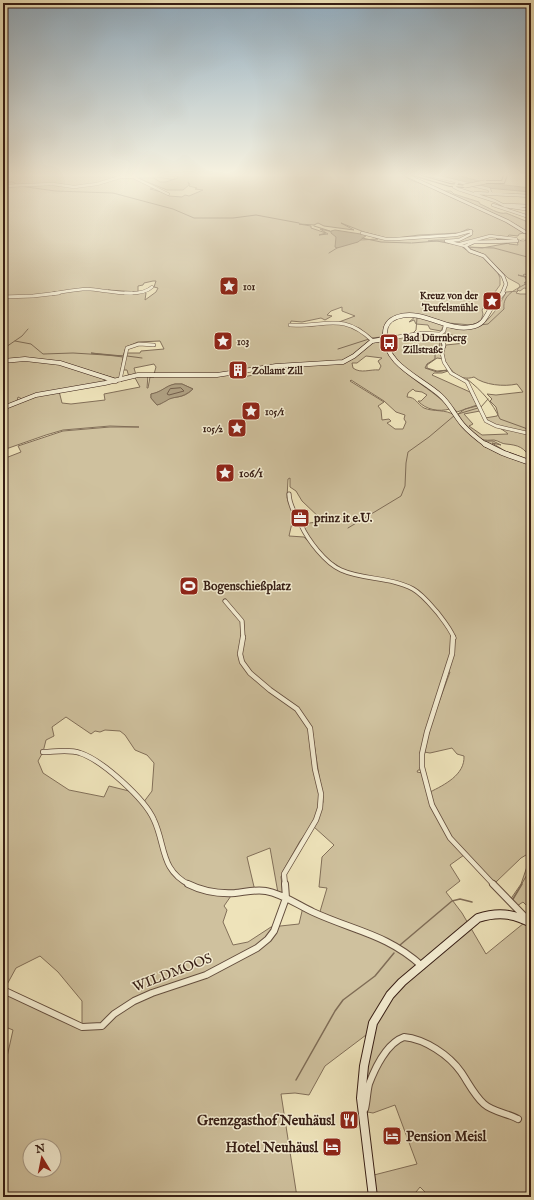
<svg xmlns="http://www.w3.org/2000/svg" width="534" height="1200" viewBox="0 0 534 1200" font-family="'IM FELL English',serif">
<rect width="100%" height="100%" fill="#eee3ba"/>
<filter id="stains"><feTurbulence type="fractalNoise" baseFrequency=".005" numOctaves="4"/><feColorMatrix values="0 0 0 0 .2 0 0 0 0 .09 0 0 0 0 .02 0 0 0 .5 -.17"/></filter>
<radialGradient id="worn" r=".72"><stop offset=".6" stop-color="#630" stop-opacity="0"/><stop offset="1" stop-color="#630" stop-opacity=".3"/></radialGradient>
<path fill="#cfc19e" stroke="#826f59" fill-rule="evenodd" d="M3,175H158L135,177L154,178L160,182H166L178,178V176L174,175H404C412,183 423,183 432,188C462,204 496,213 524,233L519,234L518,236L509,235L506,238L523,241L531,238V278L525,274L523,275L526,277L518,275L525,277L527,281L524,283L531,282V289L524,288L520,291L517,290L520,286L519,284L508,278L485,255L466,247L482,248L509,243V244L518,245L517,241L498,240L494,236L482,237L483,238L459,244L454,242L471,236L473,231L468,229L459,233L419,235L396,238H386L364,232L341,223L354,230L324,226L318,223L314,225L299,224L311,226V228L326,233L319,235L328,234L320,229L361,238L360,240L378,239L371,236L394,240L455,236L470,231L471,232C460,244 443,238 428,241H443L460,245L465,249L481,255L498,273L500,278V285L482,310L483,314L481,321C475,324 470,326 464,326C441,326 424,308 398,316C393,317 389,319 386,323C383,327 384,331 384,335C382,369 432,385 450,409C439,412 426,410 418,401H421L427,395L422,392L415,391L413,389L408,393L407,397C416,397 417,404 424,408C433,412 446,409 454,415C460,420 464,429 470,434C486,450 509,459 531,464V852L521,858L496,882H494L451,836L436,810L430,792C444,785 465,775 464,756L457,754L452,748L430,753L424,752L432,721L450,672L446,671L435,701L423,745L420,758L421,770H418L417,772L422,773C429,804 441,832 464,855L450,865L460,881L446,892L462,913L486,954L524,923L531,927V947L527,964L531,966V1197H430L420,1187L412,1197H373L370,1176L417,1164L395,1105L373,1113L362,1111L361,1085L370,1032L325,1066L309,1095L295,1093L281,1094L297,1197H3V1060L7,1057L13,1030L3,1026V459L21,452L18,446L63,431L110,427H139L110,426L63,430L46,435L3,450V409L31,397L59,391L62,403L71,404L105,400L104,394L140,387L134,376L148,375L147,388H148L150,377H154L156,375L154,374L156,367L154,364L134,368L136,375L129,377L127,370H122C124,364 124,359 125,353H140L141,351L164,349L160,341L138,342L126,347L123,356L91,353L123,357L120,377L117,379L61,362L26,359L3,360V350L8,346L3,349ZM140,179L167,190H183L189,185L188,182L190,184L189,186L197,188L195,189L203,190L189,196L185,195L182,197L169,196L166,193L150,189L156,188ZM153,281H156L154,287L158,288L156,292L145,300L146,293L143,292L127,293L108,290L138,292V286L143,285L144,283ZM342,307V311L355,316L339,322L359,328L372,338L370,339C346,310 319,332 290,325L291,321L302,322L321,318L325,320L332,316L327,315L331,311ZM366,356L382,358L378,361L381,366L379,370C370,369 361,374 353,368L352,363H357ZM241,362L245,372L256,370L259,374L237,378L233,372L231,364ZM351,380L384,401L396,412L405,415L404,419L406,422L403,429H395L387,423L391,421L389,419L382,420L381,410L378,406L384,402L350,381ZM175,384H182L193,389C182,400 175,395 166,400C162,403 161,404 157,405L151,398V394C163,392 165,386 175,384ZM290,478V487L296,491L302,501L323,521L303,524C308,539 318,550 329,560C334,564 342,567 344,573L332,566L304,537L289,536L292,523L297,518L287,498L288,479ZM261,681L298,708L312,730L323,802L314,827L334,845L322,857L319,887L327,888L319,915L303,907L299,924L271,927L248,942L233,945L223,922L227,910L224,906L233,893L255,891L247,857L270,848L278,893H283L281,877L283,871L300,841L312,825L318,810L320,800L308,727L295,708L271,692L259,682ZM66,717L91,734L95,731L100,732L105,730L120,731L125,735L135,750L147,755L154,763L152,791L143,803L130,790L129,791L109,786L104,797L69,790L43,773L38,761L43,752L46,740L54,736L52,727ZM40,956L58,972L82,1001V1027L4,990L16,968ZM30,1146H54V1170H30Z
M443,191H451L454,194L479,202L480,204C488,207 499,215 506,213L528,222L531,225V236L518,226Z
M518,291L516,293L520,294H531V462L518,458L485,441H493L501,445L492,443L505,451L530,460C526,447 517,445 506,444C502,444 499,441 494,440C490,440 485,441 481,439C472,436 463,422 458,414L465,409L477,406L480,411L464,414L473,424L469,426L482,435L508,434C502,428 490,424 485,418L497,416L498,414L496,407L490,401L492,399L487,394L496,395L523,392L517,384C504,387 484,385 474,377C459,382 450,370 444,359L437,358L427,365V368L437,371L448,370V371L442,373H434L432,375L470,392L477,405L457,412L445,399L403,368L391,351L387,340L422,333L437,334V337L441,339L442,347L445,348L446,345L465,343L455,336L444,333L446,327L479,326C490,321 501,303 506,292Z
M416,316L444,325L441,331L430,329L428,325L416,324L414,320L409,322Z
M20,360L60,363L111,379L104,380L105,382L22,399L18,397L17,401L3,408V361Z
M531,855V910L523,902L517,906L510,900L521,884Z"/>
<path fill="#afa082" stroke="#7f6c56" d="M433,175H456L487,183L531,188V192L487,188Z
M335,230L367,235L358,242L337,248L335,247L336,237L331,233V231Z
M175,384H182L193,389C181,400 174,395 166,401C162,403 161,404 157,405L151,398V394C162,392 165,386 175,384Z"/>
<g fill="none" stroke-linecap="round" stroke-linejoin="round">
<path stroke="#725e4b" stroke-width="1" d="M181,388L184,391L169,395L167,394L170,389Z"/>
<path stroke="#7f6c56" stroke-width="1" d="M3,182H13L16,184
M20,186L55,191L113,193L173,209L194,218H233L256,215L299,223
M314,226L330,231
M362,238L381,242L411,243
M412,243L437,241L457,245
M467,247L494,248L531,258
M329,253L337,248
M448,323L471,325
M480,325L488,324L504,309C502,293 518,289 531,281
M413,333L416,330L417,318
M437,335L440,344L435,354V359L427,364L425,368L437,372L448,370
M388,336H394
M372,338L382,337
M15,341L31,344L43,354L73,353L122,356
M3,349L22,336L28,329
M338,349L369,339
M3,353V357
M127,356L142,358
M467,379C482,391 492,402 500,419L525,428L531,432
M481,407L488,399
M458,414L478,408
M529,451L531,447
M348,528L401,496L405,486L406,463L408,452L429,437L455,415
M521,885L531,868"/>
<path stroke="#7f6c56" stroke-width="1.5" d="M513,899L522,884
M400,945L452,901L460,899L472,902
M296,1080L335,1011L343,1000L375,976L394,953"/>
<path stroke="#c9bb99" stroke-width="3" stroke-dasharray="3 1.5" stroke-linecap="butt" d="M517,241L529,239L530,237L525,232"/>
<g stroke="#644e3e" stroke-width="3.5">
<path id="street-far4" d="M430,175L489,189L491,194
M135,178L168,194
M457,183L454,187L458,189L495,201L505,206L531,210
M3,186L53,184L74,187L97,184L120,177L160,176L173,178
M529,186H531
M475,193L531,196
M493,205L529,217
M505,205L531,206
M362,233L386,239H396L456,235L471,231V234L459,240L446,241L465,246
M460,244L490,236L516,239
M51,294C63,292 76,289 88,289C105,290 140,299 152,287"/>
</g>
<g stroke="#644e3e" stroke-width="4">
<path id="street-far3" d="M125,293H132
M3,297L33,296L59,293
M290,325C327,327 342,312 373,341
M451,326H445L444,331L440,334L444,345L442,353L444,362L451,373L467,382L486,421L496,426L531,434
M385,339L422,333L440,334
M120,380L127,348L139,344L154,345"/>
</g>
<g stroke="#644e3e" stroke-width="5">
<path id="street-far2" d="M289,494C289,505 296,515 301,525C308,540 325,563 341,570C363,580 391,577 413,589C422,594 430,604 437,612C443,620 450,628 454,638
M225,601L242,621L243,638"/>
</g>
<g stroke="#644e3e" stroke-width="6">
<path id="street-far1" d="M243,637L240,654L242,662L250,673L270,690L297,709L310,728L315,769L321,794L320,808L316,820L284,874L285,885
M453,637L452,654L427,732L422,754V767L432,805L450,838L494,885
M43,752C54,752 69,749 80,753C102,760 145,799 154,820C166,846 160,870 190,885"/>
</g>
<g stroke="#644e3e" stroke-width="8">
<path id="street" d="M188,884C202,891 219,894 235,893C245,892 256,889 266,891C283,894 298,905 313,912C354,931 387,934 422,966
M493,884L527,919
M3,990L82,1027L102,1026L114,1014L134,1001L152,993L206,975L257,948L268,939L274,931L286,898L285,884
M365,1109C367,1101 367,1092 369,1084C375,1068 387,1043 404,1037C425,1039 449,1055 461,1072C468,1082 474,1095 484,1104C493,1112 507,1113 518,1119"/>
</g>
<g stroke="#361d14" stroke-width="4">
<path id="secondary-far3" d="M406,175L507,221L525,232
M502,294L506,284L503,276L484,256L470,251L465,246L474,242L517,241"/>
</g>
<g stroke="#361d14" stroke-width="5">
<path id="secondary-far2" d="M3,361L25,359L60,363L116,381
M3,408L36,395L105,383L138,375H217L276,366L343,362L354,356L372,341L385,339
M486,445C478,439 470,433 463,425C455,416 450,404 441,396C422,378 383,365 385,333C385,325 389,320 397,317C423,308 446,332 471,327C485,325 486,315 493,305C496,300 500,297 503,293"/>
</g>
<g stroke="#361d14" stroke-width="6">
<path id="secondary-far1" d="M485,444L503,453L531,463"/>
</g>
<g stroke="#361d14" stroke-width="10">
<path id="secondary" d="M373,1197L361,1098L364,1066L373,1023L390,995L402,982L478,918C497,912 513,913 531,923"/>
</g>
<g stroke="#361d14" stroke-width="2">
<path id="primary" d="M413,175H418L450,184L467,186L465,187L450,186Z
M504,175H507L504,183H485L483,182L485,181H502Z"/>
</g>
<use href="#street-far4" stroke="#f4edd2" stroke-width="2.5"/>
<use href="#street-far3" stroke="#f4edd2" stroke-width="3"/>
<use href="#street-far2" stroke="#f4edd2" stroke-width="3.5"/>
<use href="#street-far1" stroke="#f4edd2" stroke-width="4.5"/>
<use href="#street" stroke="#f4edd2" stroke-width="6"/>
<use href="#secondary-far3" stroke="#f4edd2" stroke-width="3"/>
<use href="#secondary-far2" stroke="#f4edd2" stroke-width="4"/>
<use href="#secondary-far1" stroke="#f4edd2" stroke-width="5"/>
<use href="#secondary" stroke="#f4edd2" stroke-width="8"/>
<use href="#primary" fill="#eee3ba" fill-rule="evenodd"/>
<g stroke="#361d14" stroke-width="4.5" stroke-linecap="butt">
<path id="primary-bridge" d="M465,186L485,182"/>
</g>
<use href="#primary-bridge" stroke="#eee3ba" stroke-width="3.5"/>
</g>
<linearGradient id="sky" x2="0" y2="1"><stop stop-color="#91acbf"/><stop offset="0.51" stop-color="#f7f2e0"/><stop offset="1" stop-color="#f7f2e0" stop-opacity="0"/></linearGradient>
<rect width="534" height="343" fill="url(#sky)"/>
<defs>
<g id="sight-square" transform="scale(1)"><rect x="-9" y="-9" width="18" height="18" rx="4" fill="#8f2418" stroke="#f4edd2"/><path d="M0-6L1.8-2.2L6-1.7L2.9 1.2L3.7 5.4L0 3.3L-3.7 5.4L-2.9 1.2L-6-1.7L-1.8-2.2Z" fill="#fff"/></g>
<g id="bus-square" transform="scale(1)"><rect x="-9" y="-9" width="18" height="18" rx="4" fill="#8f2418" stroke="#f4edd2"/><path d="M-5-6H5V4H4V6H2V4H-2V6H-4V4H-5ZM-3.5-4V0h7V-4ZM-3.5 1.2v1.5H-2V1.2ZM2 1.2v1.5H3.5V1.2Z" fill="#fff"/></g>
<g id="building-square" transform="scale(1)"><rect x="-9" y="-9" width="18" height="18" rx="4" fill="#8f2418" stroke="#f4edd2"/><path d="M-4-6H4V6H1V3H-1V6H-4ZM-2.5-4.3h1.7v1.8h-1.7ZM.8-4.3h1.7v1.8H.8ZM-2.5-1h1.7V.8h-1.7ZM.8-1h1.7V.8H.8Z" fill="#fff"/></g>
<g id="office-square" transform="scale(1)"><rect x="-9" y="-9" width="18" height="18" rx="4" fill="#8f2418" stroke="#f4edd2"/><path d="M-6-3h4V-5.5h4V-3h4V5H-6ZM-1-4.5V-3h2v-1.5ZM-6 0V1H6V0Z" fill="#fff"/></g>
<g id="stadium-square" transform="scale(1)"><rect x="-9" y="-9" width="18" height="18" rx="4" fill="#8f2418" stroke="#f4edd2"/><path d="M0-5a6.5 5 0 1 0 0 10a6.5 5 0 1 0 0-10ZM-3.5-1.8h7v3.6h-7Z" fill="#fff"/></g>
<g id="restaurant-square" transform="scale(1)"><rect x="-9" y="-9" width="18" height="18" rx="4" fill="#8f2418" stroke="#f4edd2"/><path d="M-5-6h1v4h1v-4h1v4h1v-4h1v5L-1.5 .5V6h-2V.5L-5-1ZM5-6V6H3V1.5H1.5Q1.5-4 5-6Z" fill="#fff"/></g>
<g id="hotel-square" transform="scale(1)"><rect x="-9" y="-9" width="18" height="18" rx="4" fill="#8f2418" stroke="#f4edd2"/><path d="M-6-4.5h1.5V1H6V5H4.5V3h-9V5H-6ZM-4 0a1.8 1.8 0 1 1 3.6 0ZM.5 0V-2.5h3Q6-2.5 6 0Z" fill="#fff"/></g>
</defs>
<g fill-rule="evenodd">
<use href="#sight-square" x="229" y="286"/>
<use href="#sight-square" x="492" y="301"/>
<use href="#sight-square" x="223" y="341"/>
<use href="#bus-square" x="389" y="343"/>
<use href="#building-square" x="238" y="370"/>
<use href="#sight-square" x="251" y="411"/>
<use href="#sight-square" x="237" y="428"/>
<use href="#sight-square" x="225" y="473"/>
<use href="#office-square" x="300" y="518"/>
<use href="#stadium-square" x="189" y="586"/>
<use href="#restaurant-square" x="349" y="1120"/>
<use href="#hotel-square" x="392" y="1136"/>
<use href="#hotel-square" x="332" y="1147"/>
</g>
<g text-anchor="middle" stroke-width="3" stroke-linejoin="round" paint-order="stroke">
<g font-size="10" font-weight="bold" fill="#361d14" stroke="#f4edd2" text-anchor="start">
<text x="243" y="290">101</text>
<text x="478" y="299" text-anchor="end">Kreuz von der<tspan x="478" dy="12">Teufelsmühle</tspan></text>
<text x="403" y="341">Bad Dürrnberg<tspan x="403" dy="12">Zillstraße</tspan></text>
<text x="237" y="345">103</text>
<text x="252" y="374">Zollamt Zill</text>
<text x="265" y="415">105/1</text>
<text x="223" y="432" text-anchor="end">105/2</text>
</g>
<g font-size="12" font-weight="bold" fill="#361d14" stroke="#f4edd2" text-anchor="start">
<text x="239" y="477">106/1</text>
<text x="314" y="522">prinz it e.U.</text>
<text x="203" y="590">Bogenschießplatz</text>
</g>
<g font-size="14" fill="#361d14" stroke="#f4edd2">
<text transform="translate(172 972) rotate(-21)" y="5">WILDMOOS</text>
</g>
<g font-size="14" font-weight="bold" fill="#361d14" stroke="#f4edd2" text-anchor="end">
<text x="335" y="1125">Grenzgasthof Neuhäusl</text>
<text x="406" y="1141" text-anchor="start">Pension Meisl</text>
<text x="318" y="1152">Hotel Neuhäusl</text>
</g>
</g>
<rect width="534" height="1200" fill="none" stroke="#eee3ba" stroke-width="16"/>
<rect x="4" y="4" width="526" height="1192" fill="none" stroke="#361d14" stroke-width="2"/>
<rect x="8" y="8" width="518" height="1184" fill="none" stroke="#361d14"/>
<g transform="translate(42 1158) rotate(350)"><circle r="19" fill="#f4edd2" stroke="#a89a86"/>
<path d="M0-3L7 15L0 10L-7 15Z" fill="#8f2418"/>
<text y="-6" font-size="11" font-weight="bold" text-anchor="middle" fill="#361d14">N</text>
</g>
<rect width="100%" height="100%" filter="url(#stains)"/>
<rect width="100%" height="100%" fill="url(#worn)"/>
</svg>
